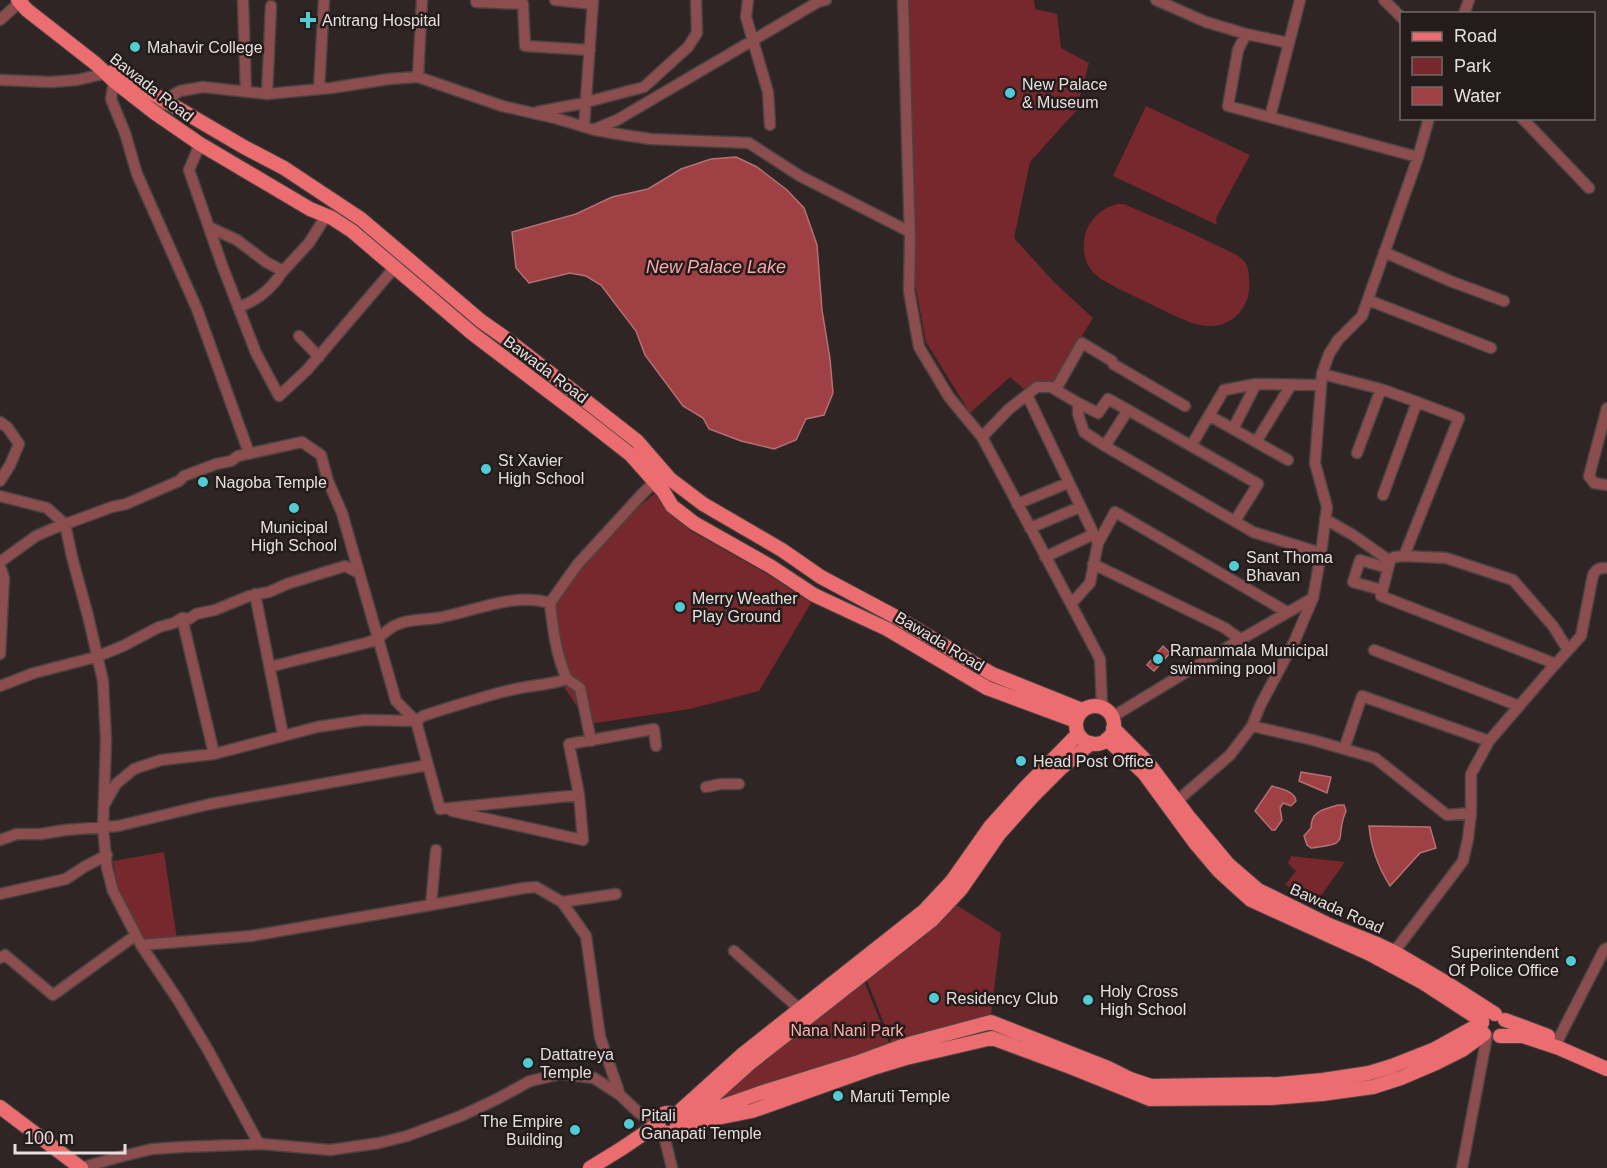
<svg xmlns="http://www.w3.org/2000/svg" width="1607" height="1168" viewBox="0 0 1607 1168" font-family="Helvetica,sans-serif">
<rect width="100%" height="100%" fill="#2e2524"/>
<path fill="#76282c" d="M907,0H1034L1035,9L1057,14L1061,48L1089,63L1076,111L1030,162L1014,238L1054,282L1093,318L1053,383L1026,391L1010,377L970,413L926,342L915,284Z
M1146,106L1250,155L1216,218L1217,225L1113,176Z
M1117,204H1124C1156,218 1189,231 1220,247C1228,251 1238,254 1244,261C1248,265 1249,272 1249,278C1252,302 1238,324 1212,326C1197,327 1182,319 1169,313C1151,304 1133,296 1115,287C1109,283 1101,280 1096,275C1083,264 1081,244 1087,229C1093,216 1103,208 1117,204Z
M657,492L670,514L691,531L767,574L811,603L759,691L690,709L589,724L566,690L558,673L547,611C579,568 614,525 657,492Z
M164,852L177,939L145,945L118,889L113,861Z
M1291,856L1345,862L1318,900L1285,885L1296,871L1288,863Z
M950,901L1001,933L990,1023L894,1049L864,973Z
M862,976L892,1050L681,1118Z"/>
<path fill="#9f4044" stroke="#b47072" stroke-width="1.5" d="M736,157L757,167L787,190L804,208L817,245L822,310L830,359L833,393L824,415L806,419L796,440L774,449L741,441L709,429L703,418L683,406L645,355L636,331L601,285L586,276L570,273L529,283L516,268L512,232L576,214L612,197L648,189L681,169L711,159Z
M1163,646L1170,653L1154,671L1147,665Z
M1301,772L1331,777L1327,793L1299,781Z
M1272,786C1281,789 1295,791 1296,801L1291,806L1283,803L1280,808L1282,820L1275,830H1272L1255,811Z
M1338,805H1344L1346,811C1333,841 1354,843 1311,848L1307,845L1304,836L1311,828C1311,810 1324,810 1338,805Z
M1369,826L1430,827L1436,848L1420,853L1390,886C1378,867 1371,849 1369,826Z"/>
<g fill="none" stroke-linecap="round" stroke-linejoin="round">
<g stroke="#4b4342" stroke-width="13">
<path id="minor" d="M243,0L246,92
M555,0L593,4
M748,0L746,17L768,92L770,125
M903,0L910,240L909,291L919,347L949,397L982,437
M1156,0L1206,22L1246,34L1238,50L1228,106L1418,157
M1384,0L1402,18
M476,2L523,4L525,46L590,50
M1464,14L1469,0
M0,20L20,2
M1246,34L1289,43
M117,76L114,81L111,99L125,133L137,174L197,309L249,453
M418,77L422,0
M0,80L51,82L77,80L112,72
M319,89L324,0
M267,94L271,6
M537,112L579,104L644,87L688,47L697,33L696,0
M155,113L165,101L166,99L180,91L203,87L267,94L331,88L389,79L418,77L502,106L555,118L595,130L624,135L651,139L749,143L800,176L910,232
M1270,117L1300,0
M1522,118L1589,188
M584,127L593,0
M595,129L617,120L818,2L826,0
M200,144L189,170L222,265L256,353L279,396L307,370L395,267
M209,227L237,240L266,262L283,271C272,288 258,301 238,307
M1384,252L1450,281L1504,301
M283,271L309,243L326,216
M1368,300L1491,348
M299,336L319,357
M1322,374L1381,389L1417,402
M1056,389L1082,343L1112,361L1113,364L1185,406
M1027,395L1098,543
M1078,403V414L1084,432L1105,446
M1607,408L1589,476L1594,483L1607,485
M1128,410L1258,484L1235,521
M1210,416L1288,460
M0,422L8,428L19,444L10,465L0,481
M1233,429L1256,384
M1256,442L1291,385
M1191,446L1224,390L1256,384L1320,385
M1357,453L1381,389
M1383,495L1417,402L1459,418L1404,556L1394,557L1390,561L1381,596L1556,664
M0,496L47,508L65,524L72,557L88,616L103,681L106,740L103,828L107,868L113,891L141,945L178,1000L208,1050L259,1144
M1017,504L1068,483
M1325,519L1353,535L1390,561
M1030,528L1080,507
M1404,556L1446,558L1513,580L1553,626L1568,650
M1045,557L1094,534
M0,562L36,536L52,529L112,507L126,504L179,481L184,476L216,464L231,461L238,456L302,442L321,455L328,481L342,513L396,701L416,721L440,809L579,795
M1093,564L1225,628L1240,639
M0,566L4,578L0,654
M1382,590L1353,582L1360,560L1388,568
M255,594L283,735
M1071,604L982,437L1009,409L1037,387H1051L1078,403L1098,413L1108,399L1128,410L1105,446L1253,532L1321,553
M182,618L214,754
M1374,650L1519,706
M270,667C303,658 336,651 369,642C382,638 385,630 396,625C408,619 424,620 437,618C473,612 513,592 550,603
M567,679L580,688L591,741
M0,686L34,673L96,657L123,646L159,627L174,623L182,618L189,619L196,614L215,610L249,596L269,592L287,584L345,566L359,573
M1102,707L1100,659L1071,604L1090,583L1098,543L1115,512L1287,612
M1112,717L1236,642L1313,598L1321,553L1327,507L1315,463L1322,374L1329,354L1338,340L1362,316L1418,157L1429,118
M1252,726L1313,740L1375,758L1447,815L1471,813
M1344,749L1362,696L1489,741L1551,669L1581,636L1593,575C1597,568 1600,568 1607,568
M706,787L721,784H739
M1177,801L1230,755L1252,726L1260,706L1295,640L1313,598
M104,805L116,784L134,769L161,760L214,754L317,727L364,720L416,721L423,716C454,706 484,696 515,689C532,685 550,685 567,679C556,655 553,630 550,603L577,565L642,494L659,478
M452,811L583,840L579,795L569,744L654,729L656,746
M0,840L17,834H41L65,830L118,826L210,804L428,765
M436,850L431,905L524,888L536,887L562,902L586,936L600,1037L620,1095
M0,894L66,879L84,867L107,855
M562,902L616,894
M141,945L251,936L431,905
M734,951L804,1013
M1394,952L1463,861L1468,839L1471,813V774L1489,741
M0,958L5,955L53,995L136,935
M1558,1040L1604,950L1607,948
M663,1131L672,1168
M80,1168L123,1156L152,1149L182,1147L263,1144L330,1150L379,1143L407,1136L461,1116L497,1099L530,1081L561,1074L594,1078L620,1095L639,1113L649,1120L659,1119
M1462,1168L1487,1036"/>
</g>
<g stroke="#4b4342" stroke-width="16">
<path id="major" d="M18,0L27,10L96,64L114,81L155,113L200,144L310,209L332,218L352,231L473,334L585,419L631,455L663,491L672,506L694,523L770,566L814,595L887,629L987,688L1076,721
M114,71L244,147L284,168L361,219L481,321L508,340L637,441L670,479L703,504L782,550L821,577L896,617L992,674L1082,710
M1076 725a19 19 0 1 1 38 0a19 19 0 1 1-38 0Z
M1113,728L1148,763L1188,816L1228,864L1258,890L1329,925L1377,944L1394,952L1445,982L1495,1014
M1107,739L1144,773L1196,844L1219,871L1251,900L1372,955L1422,982L1482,1021
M1505,1020L1548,1036
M1500,1036H1523L1559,1048L1607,1069
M0,1107L81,1168
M681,1110L743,1054L924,911L952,881L990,827L1024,789L1078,734
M658 1123a10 10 0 1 1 20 0a10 10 0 1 1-20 0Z
M697,1115L760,1093L856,1063L905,1045L991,1022L1108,1068L1130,1079L1151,1086L1279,1084L1323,1080L1369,1073L1392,1066L1435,1049L1482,1023
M678,1120L711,1098L750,1063L932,920L961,889L999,834L1032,797L1060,769L1091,743
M677,1126L752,1111L876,1067L906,1058L992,1038L1073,1068L1150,1099L1271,1098L1322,1094L1373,1087L1401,1078L1436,1063L1462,1050L1484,1034
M590,1168L621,1149L658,1124"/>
</g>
<use href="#minor" stroke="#8b4d4d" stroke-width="10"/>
<use href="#major" stroke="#ec6d70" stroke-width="14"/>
</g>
<g fill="#51ccd3" stroke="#241b1b" stroke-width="2">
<path d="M305 11h6v6h6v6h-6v6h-6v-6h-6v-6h6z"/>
<circle cx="135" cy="47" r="6"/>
<circle cx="1010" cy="93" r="6"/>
<circle cx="486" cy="469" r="6"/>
<circle cx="203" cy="482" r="6"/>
<circle cx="294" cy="508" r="6"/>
<circle cx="1234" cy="566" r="6"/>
<circle cx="680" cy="607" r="6"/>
<circle cx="1158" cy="659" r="6"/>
<circle cx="1021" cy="761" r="6"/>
<circle cx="1571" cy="961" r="6"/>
<circle cx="934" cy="998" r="6"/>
<circle cx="1088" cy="1000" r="6"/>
<circle cx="528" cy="1063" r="6"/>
<circle cx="838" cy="1096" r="6"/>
<circle cx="629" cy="1124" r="6"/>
<circle cx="575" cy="1130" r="6"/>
</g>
<g text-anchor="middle" stroke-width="5" stroke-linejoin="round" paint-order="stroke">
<g font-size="16" fill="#e6dfdf" stroke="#241b1b" text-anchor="start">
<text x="322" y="26">Antrang Hospital</text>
<text x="147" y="53">Mahavir College</text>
<text x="1022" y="90">New Palace<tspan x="1022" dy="18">&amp; Museum</tspan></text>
<text x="498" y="466">St Xavier<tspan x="498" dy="18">High School</tspan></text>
<text x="215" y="488">Nagoba Temple</text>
<text x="294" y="533" text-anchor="middle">Municipal<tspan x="294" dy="18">High School</tspan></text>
<text x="1246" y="563">Sant Thoma<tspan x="1246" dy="18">Bhavan</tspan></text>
<text x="692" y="604">Merry Weather<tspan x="692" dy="18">Play Ground</tspan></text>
<text x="1170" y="656">Ramanmala Municipal<tspan x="1170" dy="18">swimming pool</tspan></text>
<text x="1033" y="767">Head Post Office</text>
<text x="1559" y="958" text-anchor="end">Superintendent<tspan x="1559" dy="18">Of Police Office</tspan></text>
<text x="1100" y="997">Holy Cross<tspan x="1100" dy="18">High School</tspan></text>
<text x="946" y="1004">Residency Club</text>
<text x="540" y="1060">Dattatreya<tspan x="540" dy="18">Temple</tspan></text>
<text x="850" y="1102">Maruti Temple</text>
<text x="641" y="1121">Pitali<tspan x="641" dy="18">Ganapati Temple</tspan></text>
<text x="563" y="1127" text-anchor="end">The Empire<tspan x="563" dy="18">Building</tspan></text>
</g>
<g font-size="16" fill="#e6dfdf" stroke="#241b1b">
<text transform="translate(152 87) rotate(38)" y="6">Bawada Road</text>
<text transform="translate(546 369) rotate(37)" y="6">Bawada Road</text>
<text transform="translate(940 641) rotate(31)" y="6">Bawada Road</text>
<text transform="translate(1337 908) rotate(24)" y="6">Bawada Road</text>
</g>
<g font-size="16" fill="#ffafae" stroke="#241b1b">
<text x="847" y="1036">Nana Nani Park</text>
</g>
<g font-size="18" font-style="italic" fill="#f9aaa9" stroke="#241b1b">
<text x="716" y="273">New Palace Lake</text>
</g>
</g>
<rect x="1400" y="12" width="195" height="108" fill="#241b1b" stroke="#726969" stroke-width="1.5"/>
<rect x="1412" y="32" width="30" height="9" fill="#ec6d70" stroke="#726969" stroke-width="1.5"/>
<text x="1454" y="42" font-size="18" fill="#e6dfdf">Road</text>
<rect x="1412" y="57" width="30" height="18" fill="#76282c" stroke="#726969" stroke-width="1.5"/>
<text x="1454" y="72" font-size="18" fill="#e6dfdf">Park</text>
<rect x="1412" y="87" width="30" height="18" fill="#9f4044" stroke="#726969" stroke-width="1.5"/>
<text x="1454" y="102" font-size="18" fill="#e6dfdf">Water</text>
<path d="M15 1144v9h110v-9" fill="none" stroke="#e6dfdf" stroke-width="3"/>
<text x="24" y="1144" font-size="18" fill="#e6dfdf" stroke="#241b1b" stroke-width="4.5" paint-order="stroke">100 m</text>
</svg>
